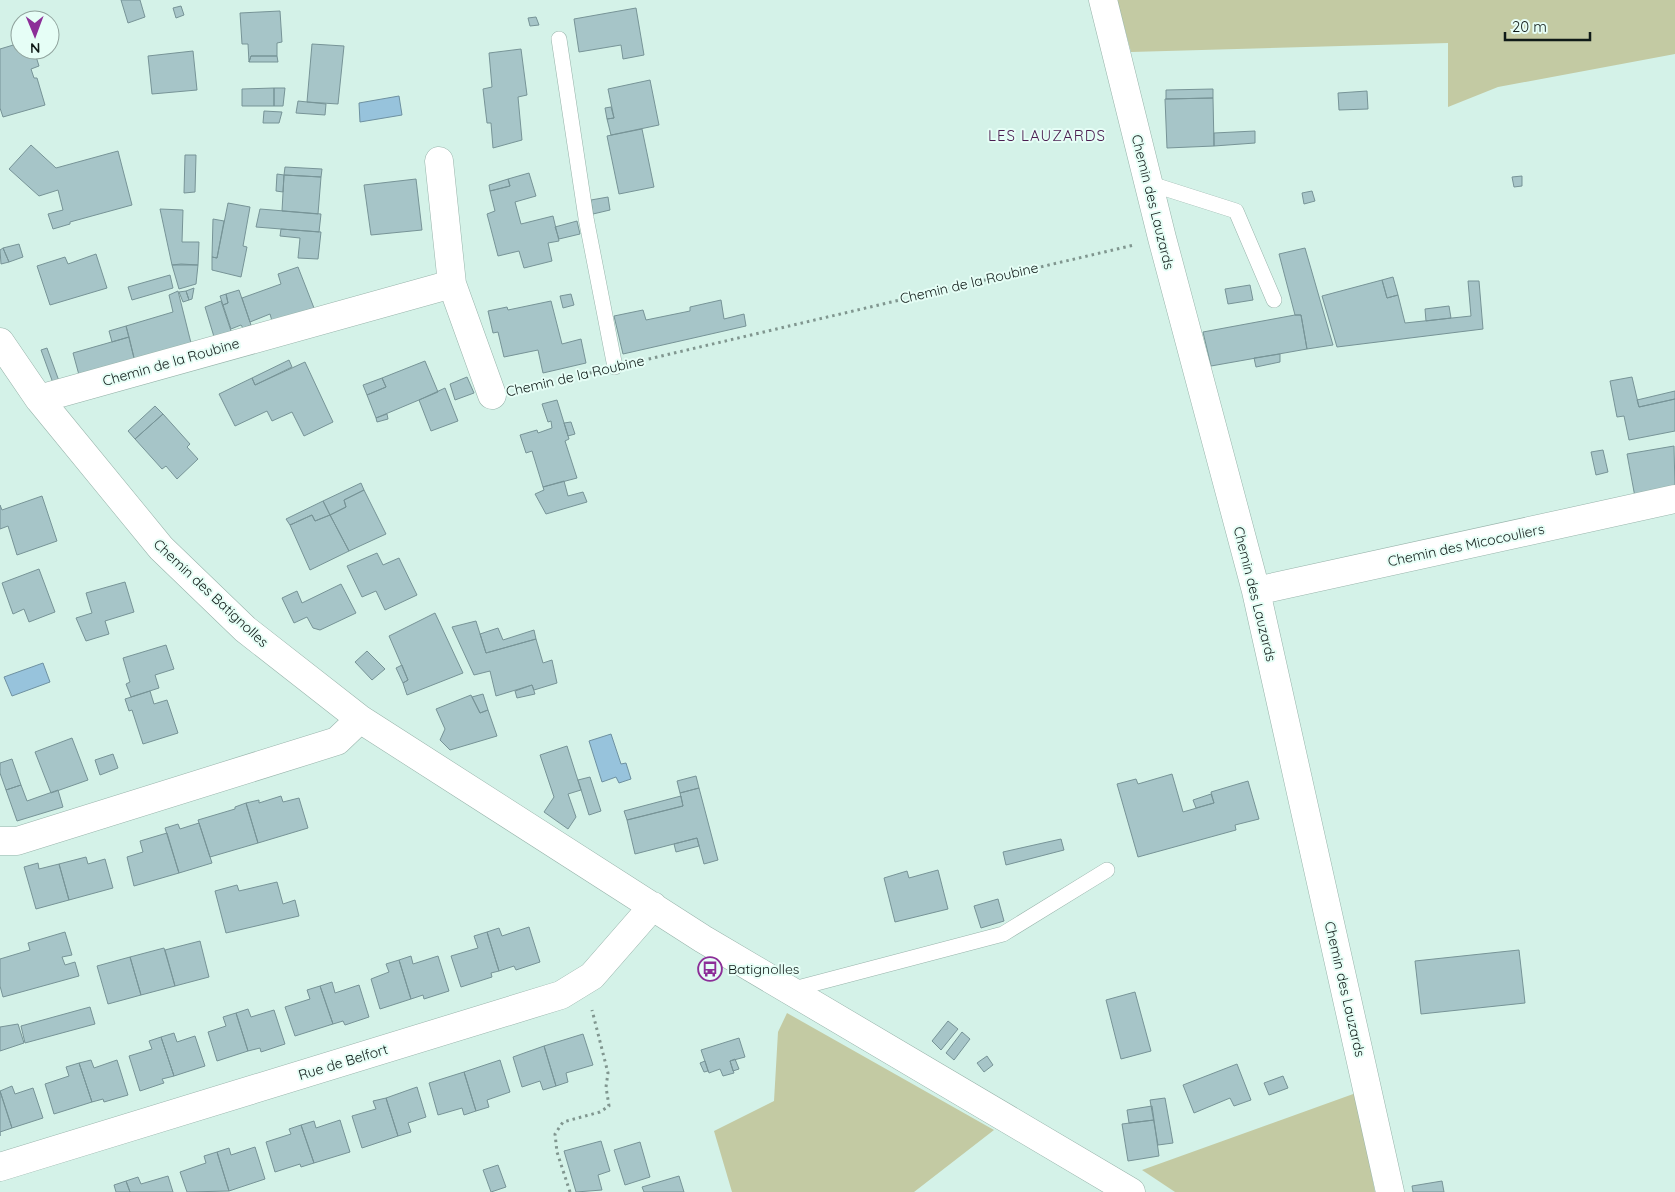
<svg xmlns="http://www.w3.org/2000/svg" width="1675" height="1192" viewBox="0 0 1675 1192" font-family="Quicksand,sans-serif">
<rect width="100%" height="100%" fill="#d4f2e8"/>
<path fill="#c3caa3" d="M1117,0H1675V54L1498,87L1448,107V43L1131,52Z
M787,1013L994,1130L914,1192H732L714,1131L774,1101L778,1032Z
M1356,1093L1375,1192H1175L1142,1170Z"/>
<path fill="#97c3dc" stroke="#6e91a1" d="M399,96L402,115L360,122L359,103Z
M43,663L50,682L12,696L4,677Z
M611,734L621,764L626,763L631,779L619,783L616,777L602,782L589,741Z"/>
<path fill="#a6c5c8" stroke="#779497" d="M121,0H140L145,17L128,23Z
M181,6L184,15L176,18L173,8Z
M636,8L644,55L623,59L621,45L579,52L574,19Z
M280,11L282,42L277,43V56H251L249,62L248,44H242L240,13Z
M536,17L539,25L530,26L528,18Z
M20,43V50H34L39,66L31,69L34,78H37L45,105L3,117L0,108V49Z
M312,44L344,46L338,104L307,102Z
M521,49L527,95L518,97L522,140L493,148L491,123H487L483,89L492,87L489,53Z
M193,51L197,90L152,94L148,56Z
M251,56H277L278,62H249Z
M650,80L659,125L611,135L607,119L614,118L608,89Z
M274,88V106H242V89Z
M274,88H285L283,106H274Z
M1213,89V98L1166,99V90Z
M1367,91L1368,109L1339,110L1338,93Z
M1213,98L1214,146L1167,148L1165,99Z
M298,101L326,104L325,115L296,113Z
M611,107L614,118L607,119L605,108Z
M264,111L282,112L279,123H263Z
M642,129L654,187L619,194L607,136Z
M1255,131V143L1214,146V133Z
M31,145L56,168L118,151L132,205L70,222V224L53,229L48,214L63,210L58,190L39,196L9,169Z
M185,155H196L195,192L184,193Z
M285,167L322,169L321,177L284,175Z
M529,173L536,196L515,202L521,224L553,216L559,241L548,243L552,261L524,268L519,251L498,256L487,214L495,211L490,191L510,186L508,179Z
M277,174L284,175L283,192L276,191Z
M284,175L321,177L318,214L282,211Z
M1522,176V186L1514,187L1512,177Z
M416,179L422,230L371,235L364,185Z
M508,179L510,186L490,191L489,185Z
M1312,191L1315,201L1304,204L1302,193Z
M608,197L610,210L593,214L591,200Z
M228,203L250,207L243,246L247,247L241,277L212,270V257L217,258Z
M160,209L183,210L182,242H199L198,265H172Z
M260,209L321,214L319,232L256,227Z
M213,219L224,221L217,258L212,257Z
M577,221L580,234L559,239L555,227Z
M281,229L321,232L318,259L298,258L300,238L280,236Z
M19,244L23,257L9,262L3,248Z
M3,248L9,262L1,264L0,250Z
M1305,248L1333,345L1307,349L1301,315H1295L1279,254Z
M96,254L107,288L50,305L37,266L65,257L68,264Z
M181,264L198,265L196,284L179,289L172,265Z
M298,267L314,308L272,321L270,314L250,322L242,298L281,284L278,274Z
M170,275L173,288L132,300L128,287Z
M1393,277L1398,295L1387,298L1382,280Z
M1382,280L1387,298L1398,295L1405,323L1471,316L1468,281H1479L1483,329L1337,347L1322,296Z
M1250,285L1253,300L1228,304L1225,289Z
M194,288L192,299L189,300L186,291Z
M239,290L251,325L243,328L241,325L231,329L223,305L228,303L226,294Z
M178,291L192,347L135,362L126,326L173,312L169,295Z
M186,291L189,300L183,302L179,292Z
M226,294L228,303L223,305L220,296Z
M571,294L574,305L563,308L560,296Z
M721,300L724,319L744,314L746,326L623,354L614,316L643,310L646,320L690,311V307Z
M221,301L232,334L215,340L205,307Z
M551,301L562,344L581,339L586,363L543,373L538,350L504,357L498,332L493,333L488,311L507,307L508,310Z
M1449,306L1451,318L1426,321L1425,309Z
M1295,315H1301L1307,349L1211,366L1203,332Z
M126,326L129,337L112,342L109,331Z
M129,337L135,362L79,375L73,353Z
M47,348L59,381L53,383L41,350Z
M1280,354V362L1256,367L1254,358Z
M289,360L292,367L255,385L252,378Z
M425,361L438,392L376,418L367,395L386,387L382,378Z
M305,362L333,422L304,436L292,412L272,421L267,411L235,426L219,394L252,378L255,385Z
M467,377L474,393L455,400L450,384Z
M1632,377L1639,407L1675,399V431L1629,440L1624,416L1617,417L1610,381Z
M382,378L386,387L367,395L363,385Z
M445,388L458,421L431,431L419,400Z
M1675,391V399L1639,407L1637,400Z
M557,400L569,439L565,441L577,478L543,487L532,451L526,453L520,435L537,430L538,433L552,428L551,421L548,422L542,404Z
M155,406L163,414L135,439L128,431Z
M163,414L190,444L187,447L198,459L177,479L166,466L162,469L135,439Z
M387,414L388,419L377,422L376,418Z
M571,422L575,434L568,436L564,423Z
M1674,446L1675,488L1635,497L1627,454Z
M1603,450L1608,472L1596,475L1591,452Z
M564,481L568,496L583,492L587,502L546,514L535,494L544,490L543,487Z
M361,483L364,490L344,500L346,507L330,515L323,501Z
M364,490L386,534L349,551L330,515L346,507L344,500Z
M42,496L57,541L17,555L8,526L0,529V505L2,510Z
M323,501L330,515L315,521L312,515L290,525L286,519Z
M312,515L315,521L330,515L349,551L310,570L290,525Z
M377,553L383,565L399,558L417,595L385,610L376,591L362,597L347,566Z
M39,569L55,612L29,622L24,609L13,614L2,583Z
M125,582L134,612L105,621L109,634L86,641L76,618L92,613L86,593Z
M341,584L356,613L320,630L313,628L307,617L294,623L282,598L297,591L302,603Z
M435,613L463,673L407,695L403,683L408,680L389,636Z
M476,621L486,653L536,639L543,663L552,660L557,683L534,690L532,685L496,696L490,671L474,675L452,627Z
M498,628L503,640L534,630L536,639L486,653L480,634Z
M166,645L174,669L155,675L159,688L131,697L126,684L130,682L123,658Z
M367,651L385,669L372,680L355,662Z
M402,665L408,680L403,683L396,668Z
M532,685L535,694L517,698L515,691Z
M150,691L154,704L167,700L178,733L143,744L132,710L129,711L125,699Z
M483,694L488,710L480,713L472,697Z
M471,695L480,713L488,710L497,736L450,750L440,740L445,729L436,709Z
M72,738L88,780L51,793L35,752Z
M567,746L581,790L568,794L576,817L568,829L544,812L554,797L540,755Z
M113,754L118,768L100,775L95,760Z
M12,759L21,785L6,790L0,773V763Z
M1172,774L1183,812L1214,803L1211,792L1248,781L1259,819L1235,825L1236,830L1138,857L1117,784L1136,779L1138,784Z
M696,776L699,788L680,793L677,781Z
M590,777L601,811L589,815L578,780Z
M21,785L27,801L58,790L63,807L17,821L6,790Z
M699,788L718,860L704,864L697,838L635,854L627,820L683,806L680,793Z
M1211,794L1214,803L1196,808L1193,800Z
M281,796L283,802L299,798L308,828L258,843L246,803L259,800V803Z
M681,796L683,806L627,820L624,811Z
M246,803L258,843L210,857L198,820L235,809V807Z
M199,823L212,863L179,873L165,828L178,824L180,829Z
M167,833L179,873L134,886L127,857L143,852L140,841Z
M697,838L699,846L676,852L674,844Z
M1061,839L1064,850L1006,865L1003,852Z
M86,857L88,864L105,859L113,888L69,900L59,864Z
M38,863L39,869L59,864L69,900L36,909L24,867Z
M938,870L948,909L895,922L884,878L907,871L909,878Z
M277,882L283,904L295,900L299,916L226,933L215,891L237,885L239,891Z
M998,899L1004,921L981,928L974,906Z
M529,927L540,962L516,970L514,966L499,971L487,932L499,928L502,936Z
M65,932L72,955L62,957L65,965L75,962L79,976L3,997L0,986V959L30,950L28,943Z
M487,932L499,971L491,973L492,977L461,987L451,956L478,948L474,936Z
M200,941L209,977L175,986L165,950Z
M164,948L175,986L141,995L130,957Z
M1519,950L1525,1003L1421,1014L1415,961Z
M411,956L413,964L438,956L449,991L424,999L423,995L411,999L399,960Z
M130,957L141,995L108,1004L97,966Z
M399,960L411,999L380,1009L371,979L389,972L386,964Z
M332,982L335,993L359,985L369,1017L345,1025L343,1021L333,1024L320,986Z
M320,986L333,1024L295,1036L285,1007L310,999L307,990Z
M1135,992L1151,1051L1121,1059L1106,1000Z
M90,1007L95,1024L25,1043L21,1026Z
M248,1009L251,1017L274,1010L285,1044L261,1052L260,1048L248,1051L236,1013Z
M236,1013L248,1051L217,1061L208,1032L226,1026L223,1017Z
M948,1021L958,1029L941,1050L932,1041Z
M18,1024L24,1043L0,1051V1027Z
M962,1032L970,1039L954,1060L946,1053Z
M174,1033L177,1042L195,1036L205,1066L174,1076L161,1037Z
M583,1034L593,1065L566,1073L568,1082L556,1086L544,1046Z
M161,1037L174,1076L162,1079L164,1083L140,1091L129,1056L152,1049L149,1041Z
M739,1038L745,1057L730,1061L734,1073L723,1076L720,1069L709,1073L701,1050Z
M544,1046L556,1086L543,1090L540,1081L522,1087L513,1057Z
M987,1056L993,1065L984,1072L977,1063Z
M735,1059L739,1069L733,1071L730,1061Z
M91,1060L94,1068L117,1060L128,1095L104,1102L103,1099L92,1102L79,1063Z
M500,1060L510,1092L487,1100L489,1107L476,1111L464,1072Z
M705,1061L708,1071L704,1072L700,1063Z
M79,1063L92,1102L54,1114L45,1084L69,1076L66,1067Z
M1237,1064L1251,1100L1234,1106L1230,1098L1194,1113L1183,1085Z
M464,1072L476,1111L464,1115L462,1108L438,1115L429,1083Z
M1283,1076L1288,1088L1269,1095L1264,1083Z
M12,1086L15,1094L33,1088L43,1118L12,1128L0,1091Z
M417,1087L426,1117L408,1123L411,1132L398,1136L386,1098Z
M0,1091L12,1128L0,1132V1136Z
M386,1098L398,1136L362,1148L352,1116L376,1109L373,1101Z
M1165,1098L1173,1143L1158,1145L1150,1100Z
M1152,1106L1154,1120L1129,1123L1127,1110Z
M340,1120L350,1152L314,1163L301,1125L314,1121L316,1128Z
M1154,1120L1159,1156L1128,1161L1122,1124Z
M301,1125L314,1163L301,1167L300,1164L275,1172L266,1142L291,1134L289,1129Z
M601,1141L610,1171L598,1175L602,1190L576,1192L564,1151Z
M640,1142L650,1177L625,1185L614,1150Z
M255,1147L265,1179L229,1191L217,1152L229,1148L231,1155Z
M217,1152L229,1191L187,1192L180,1172L206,1163L204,1156Z
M498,1165L506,1187L491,1192L483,1170Z
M168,1176L173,1192H130L126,1181L138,1177L141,1184Z
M679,1176L684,1192H644L642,1187Z
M126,1181L130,1192H116L114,1185Z
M1442,1181L1444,1192H1413L1412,1186Z"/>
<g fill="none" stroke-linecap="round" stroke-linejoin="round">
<g stroke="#98b4ab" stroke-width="16">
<path id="service" d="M559,39L586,218L615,367
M1148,183L1236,211L1274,300
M790,990L1003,934L1107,870"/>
</g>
<g stroke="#98b4ab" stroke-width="29">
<path id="minor" d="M1103,0L1162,238L1256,591L1390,1192
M439,161L452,284
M0,342L39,399L161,548L245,629L360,719L703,939L1131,1192
M39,399L452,284L492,395
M1256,591L1675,499
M0,841H17L337,741L360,719
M0,1167L561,995L592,976L653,906"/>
</g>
<path stroke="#80968f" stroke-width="3" stroke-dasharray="2.5 4" stroke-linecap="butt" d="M636,362L1134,245
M520,389L594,372
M570,1192L557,1152L555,1134L563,1122L600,1112L609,1106L606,1087L608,1073L592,1010"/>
<use href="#service" stroke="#fff" stroke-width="15"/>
<use href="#minor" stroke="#fff" stroke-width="28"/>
</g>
<defs>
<g id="bus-ring" transform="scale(1.25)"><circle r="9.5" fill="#e6fef6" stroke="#8c2e98" stroke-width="1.5"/><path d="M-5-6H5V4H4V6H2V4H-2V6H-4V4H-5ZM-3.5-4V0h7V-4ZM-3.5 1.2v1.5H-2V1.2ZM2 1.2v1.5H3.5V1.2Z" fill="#8c2e98"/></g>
</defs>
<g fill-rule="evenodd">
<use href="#bus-ring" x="710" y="969"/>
</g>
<g text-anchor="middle" stroke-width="4" stroke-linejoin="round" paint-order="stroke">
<g font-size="14" fill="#101b18" stroke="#e6fef6">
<text transform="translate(1153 202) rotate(76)" y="5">Chemin des Lauzards</text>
<text transform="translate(969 283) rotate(-13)" y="5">Chemin de la Roubine</text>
<text transform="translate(171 362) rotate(-16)" y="5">Chemin de la Roubine</text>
<text transform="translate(575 376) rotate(-13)" y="5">Chemin de la Roubine</text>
<text transform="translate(1466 545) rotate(-12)" y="5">Chemin des Micocouliers</text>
<text transform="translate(211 593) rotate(43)" y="5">Chemin des Batignolles</text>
<text transform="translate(1255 594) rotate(76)" y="5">Chemin des Lauzards</text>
<text transform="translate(1345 989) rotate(77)" y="5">Chemin des Lauzards</text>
<text transform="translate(343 1062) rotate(-17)" y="5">Rue de Belfort</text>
</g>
<g font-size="14" fill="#101b18" stroke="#e6fef6" text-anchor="start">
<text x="728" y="974">Batignolles</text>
</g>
<g font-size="15" letter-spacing="1" fill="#4a1d50" stroke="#e6fef6">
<text x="1047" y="141">LES LAUZARDS</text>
</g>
</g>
<g transform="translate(35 35) rotate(179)"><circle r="24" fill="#e6fef6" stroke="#90a39d"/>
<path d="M0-4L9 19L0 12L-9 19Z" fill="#8c2e98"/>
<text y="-8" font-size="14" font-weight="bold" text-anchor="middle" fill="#101b18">N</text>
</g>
<path d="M1505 32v8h85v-8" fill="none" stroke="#101b18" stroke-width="2.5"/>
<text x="1512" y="32" font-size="15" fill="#101b18" stroke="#e6fef6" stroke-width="4" paint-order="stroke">20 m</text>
</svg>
